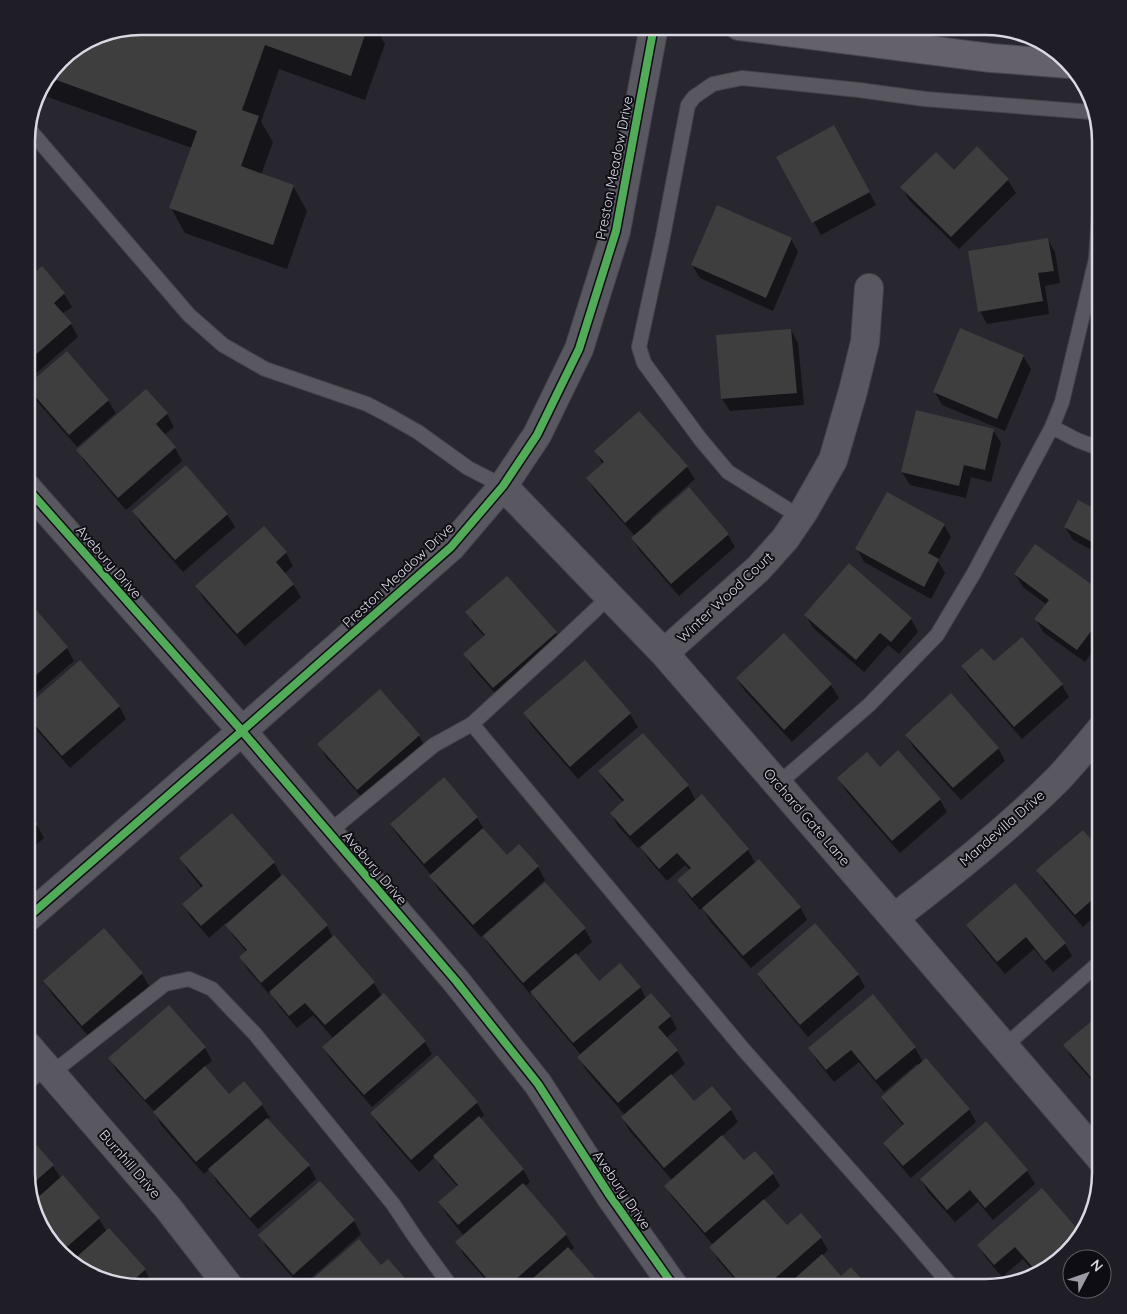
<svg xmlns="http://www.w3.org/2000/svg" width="1127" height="1314" viewBox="0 0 1127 1314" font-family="Quicksand,sans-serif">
<rect width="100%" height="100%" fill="#28262f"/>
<path fill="#0007" d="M141,26H375L385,44L365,100L279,69L261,122L273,142L261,175L293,186L307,211L287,269L185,233L171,208L192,148L39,94L38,90L65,55L74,49L80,51L83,44L97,35Z
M841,140L876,205L821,235L778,157Z
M977,148L1008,180L1016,193L959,249L909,200L902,187L954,172Z
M791,239L798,252L773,311L700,278L692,265Z
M1048,240L1055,252L1060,283L1045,286L1049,314L987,324L980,311Z
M26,266L30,272L26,275Z
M42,268L64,294L72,307L62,314L71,324L78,337L26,382V282Z
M791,330L798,343L804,405L730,411L722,399Z
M1023,356L1031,369L1005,431L942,405L935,392Z
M28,386L108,401L116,413L77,447L35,399Z
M639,413L687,467L695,479L650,519L652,521L728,535L735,547L679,596L640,551L632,538L635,536L595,491L588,479L603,465L596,451Z
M167,414L174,427L164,435L175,448L182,461L126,510L85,462L78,450Z
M993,430L1001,443L991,482L971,477L966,498L910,485L902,472Z
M134,511L227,514L235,527L183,572L141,524Z
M1101,513V555L1073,540L1065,527Z
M944,525L951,537L938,561L945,573L931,599L864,562L857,549Z
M264,527L286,553L293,566L284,574L293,584L301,597L245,646L204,599L196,586Z
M849,565L911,619L918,632L899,654L888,645L864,672L813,628L806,615Z
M1015,574L1101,593V640L1085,662L1043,632L1036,619L1047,605L1023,587Z
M32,607L67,648L74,661L26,702V612Z
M467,612L556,633L563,646L501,700L472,667L465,654L485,637L474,625Z
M784,635L831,685L839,698L792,742L745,691L737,679Z
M585,662L630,714L638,727L578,779L532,726L525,714Z
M994,663L1062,685L1069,697L1022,739L970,679L962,667Z
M119,706L126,719L70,768L31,723L26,714Z
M906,735L998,748L1005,761L961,800L914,748Z
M419,736L426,748L365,801L326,757L319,744Z
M879,768L940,800L947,812L900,853L846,791L839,778Z
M600,772L688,786L696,801L748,850L755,863L800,907L807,920L751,968L710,921L703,908L700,910L686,893L679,880L690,870L685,865L667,881L649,860L640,846L638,848L618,826L611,813L623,802L607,784Z
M26,813L37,825L44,838L26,853Z
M477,818L485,830L507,857L538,867L545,880L481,937L438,889L431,876H432L399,837L391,825Z
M1101,853V911L1083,927L1045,883L1038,871Z
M181,859L274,863L282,877L327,926L333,938L374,983L382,997L425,1042L432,1054L372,1107L331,1060L323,1047L333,1038L313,1015L297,1028L278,1005L271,993L269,994L248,970L240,957L247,952L234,937L226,923L209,938L191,917L183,904L202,888L188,871Z
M967,925L1065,944L1072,956L1053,972L1034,949L1005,974L975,938Z
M585,929L592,942L576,956L599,982L640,987L646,999L670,1016L677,1029L666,1038L677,1051L685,1064L671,1076L694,1103L731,1110L738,1122L722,1136L744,1161L773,1174L780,1186L764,1200L787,1226L821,1238L828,1250L822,1256L841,1277L867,1288H742L718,1260L711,1247L713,1245L673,1198L665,1186L672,1180L629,1130L622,1117L625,1115L586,1070L579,1057L581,1055L539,1005L532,994L531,995L492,949L484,937Z
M142,974L149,986L90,1038L52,994L44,981Z
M758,975H858L865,987L808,1037L766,987Z
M1101,1017V1091L1072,1058L1065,1046Z
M205,1048L212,1061L204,1067L229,1096L243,1083L262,1105L270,1118L267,1119L309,1166L316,1179L258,1229L217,1182L210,1169L204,1174L161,1125L154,1111L117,1071L110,1058Z
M810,1048H915L923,1062L969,1109L976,1122L911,1178L892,1156L884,1143L904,1126L890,1110L882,1098L919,1066L917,1064L884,1092L859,1062L834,1082L817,1061Z
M477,1103L484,1115L480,1119L523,1169L530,1182L524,1187L566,1235L574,1248L570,1251L602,1288H493L464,1255L457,1242L464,1236L447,1215L439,1202L458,1187L442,1169L435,1157L419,1172L379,1126L372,1114Z
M986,1123L1027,1171L1035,1184L993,1220L978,1202L955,1222L928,1192L921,1179Z
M26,1135L53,1166L61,1179L99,1219L107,1232L145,1270L152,1283L151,1284L154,1288H140L90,1276L50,1243L26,1174Z
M320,1182L354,1221L361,1234L301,1287L267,1248L260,1235Z
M1042,1190L1081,1234L1056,1264L1034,1272L1023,1259L1002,1277L986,1258L978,1245Z"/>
<path fill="#3e3e3f" d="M141,26H368L351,76L265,45L242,110L259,116L241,166L294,185L273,245L169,208L197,131L48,77L65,55L75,48L79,50L81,45L97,35Z
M834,125L870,192L812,223L776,157Z
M977,146L1009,179L951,237L900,187L936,152L954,170Z
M717,205L792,238L766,298L691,265Z
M1048,238L1054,271L1038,273L1043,301L978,312L968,251Z
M42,266L65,293L54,303L72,323L26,363V280Z
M960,328L1024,355L997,419L933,392Z
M791,329L797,393L721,399L716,335Z
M67,351L109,400L69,435L26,386Z
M146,389L168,413L156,424L176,447L118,498L76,450Z
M916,410L994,429L985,470L964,465L959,486L901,472Z
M639,411L688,466L625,523L586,478L604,462L594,451Z
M186,465L228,514L175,560L132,511Z
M689,487L729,534L671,584L631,538Z
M887,492L945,524L928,553L939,559L924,587L855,549Z
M1078,500L1101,512V547L1064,527Z
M264,526L287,552L276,562L294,584L237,634L195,586Z
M1035,544L1101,591V618L1077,650L1034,619L1049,600L1014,574Z
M849,563L912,618L891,642L880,633L856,660L804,615Z
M507,576L557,632L493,688L463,654L485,635L465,612Z
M32,605L68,647L26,684V610Z
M784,633L832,684L784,730L736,678Z
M1022,637L1063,684L1014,727L961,666L982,648L994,661Z
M80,660L120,706L62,756L26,715V707Z
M585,660L631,713L570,767L523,713Z
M380,689L420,735L357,790L317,744Z
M951,693L999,748L953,788L905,735Z
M643,733L689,785L630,836L610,813L624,800L598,771Z
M898,750L941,799L892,841L837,778L867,752L880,767Z
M444,777L478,817L424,864L390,824Z
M702,794L749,849L692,898L677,880L691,868L677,853L659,869L640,847Z
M1101,807V824L1092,816Z
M26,811L38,824L26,834Z
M232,813L275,862L201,926L182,904L203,886L179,858Z
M483,828L507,855L519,844L539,866L473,925L429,876Z
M1083,830L1101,851V908L1093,899L1075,915L1036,870Z
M759,859L801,907L743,956L702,908Z
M283,874L328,925L261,983L239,957L247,950L225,925Z
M545,882L586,928L523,983L483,936Z
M1015,883L1066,943L1045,961L1026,937L997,962L966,925Z
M815,923L859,974L800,1025L757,974Z
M104,928L143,973L82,1026L43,981Z
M334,935L375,982L325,1025L305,1003L289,1016L269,992Z
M576,953L599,981L620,963L641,987L573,1043L530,992Z
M384,993L426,1041L364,1095L322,1047Z
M651,993L671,1016L658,1027L678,1050L618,1103L577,1057Z
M873,994L916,1047L876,1080L851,1050L826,1070L808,1048Z
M169,1005L206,1047L145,1100L108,1058Z
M1100,1014L1101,1015V1089L1063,1045Z
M437,1055L478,1102L411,1160L370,1113Z
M926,1058L970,1109L903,1166L883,1143L904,1124L881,1097Z
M205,1066L229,1094L244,1081L263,1104L196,1162L153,1112Z
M671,1074L694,1101L712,1086L732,1109L664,1168L621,1117Z
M479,1116L524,1169L458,1225L438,1202L458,1185L433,1156Z
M267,1118L310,1165L250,1218L208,1169Z
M986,1121L1028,1170L985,1208L970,1190L947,1210L920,1179Z
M26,1133L54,1165L30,1186L26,1174Z
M722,1135L744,1160L755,1151L774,1173L705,1233L664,1186Z
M63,1175L100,1218L61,1252L50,1243L35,1200Z
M320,1181L355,1220L293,1275L258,1235Z
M523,1183L567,1234L506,1288H495L455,1242Z
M1042,1188L1081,1233L1060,1260L1053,1265L1036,1271L1015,1247L994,1265L977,1245Z
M764,1199L787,1225L801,1213L822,1237L764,1288H744L709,1247Z
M109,1228L146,1269L128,1285L90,1276L72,1261Z
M359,1239L381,1265L388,1259L410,1284L406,1288H302Z
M568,1247L604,1288H522Z
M822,1254L841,1276L851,1267L869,1288H784Z"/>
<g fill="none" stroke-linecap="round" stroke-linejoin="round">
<g stroke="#46444c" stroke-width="16">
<path id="service" d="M28,128L189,315L223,345L265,369L367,404L388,415L418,432L468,468L503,486
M1101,183L1096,259L1062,402L1052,427L1077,440L1101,449
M800,517L728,472L701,440L644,363L639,347L662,241L688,105L694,97L713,84L742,78L859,90L925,99L1091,112
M472,724L743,1049L898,1224L953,1288
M778,784L869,705L937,635L974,573L1052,427
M329,832L434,745L472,724L556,647L609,597
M1005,1046L1101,961
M52,1073L165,984L189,979L212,989L255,1034L393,1204L415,1237L452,1288
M26,1084L46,1067"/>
</g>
<g stroke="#46444c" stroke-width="30">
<path id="minor" d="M503,486L664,653L894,918L1101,1159
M26,487L242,731L456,981L538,1084L610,1196L675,1288
M664,653L758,569L785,539L804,511L833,460L853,391L865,342L869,288
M894,918C951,874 1008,829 1058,779C1073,763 1087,746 1101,729
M26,1044L168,1208L230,1288"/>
</g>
<g stroke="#46444c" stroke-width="30">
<path id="tertiary" d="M26,919L242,731L451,547L503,486L537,435L579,349L616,231L654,26"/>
</g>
<g stroke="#46444c" stroke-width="30">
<path id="secondary" d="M739,26L991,58L1069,64"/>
</g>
<use href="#service" stroke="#59575f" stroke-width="14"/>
<use href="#minor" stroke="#59575f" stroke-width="28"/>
<use href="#tertiary" stroke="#59575f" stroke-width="28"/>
<use href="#secondary" stroke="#64616a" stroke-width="28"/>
<g stroke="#0f0d14" stroke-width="11">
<path id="cycleway" d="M26,487L242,731L456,981L538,1084L610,1196L675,1288
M26,919L242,731L451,547L503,486L537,435L579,349L616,231L654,26"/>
</g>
<use href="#cycleway" stroke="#51ab58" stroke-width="8"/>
</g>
<g text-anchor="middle" stroke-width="4" stroke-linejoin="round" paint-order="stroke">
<g font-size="14" fill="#dbd8e4" stroke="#0f0d14">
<text transform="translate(614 168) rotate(-79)" y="5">Preston Meadow Drive</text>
<text transform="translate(109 562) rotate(49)" y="5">Avebury Drive</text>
<text transform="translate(398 575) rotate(-43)" y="5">Preston Meadow Drive</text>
<text transform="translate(725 597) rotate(-43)" y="5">Winter Wood Court</text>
<text transform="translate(807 817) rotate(49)" y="5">Orchard Gate Lane</text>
<text transform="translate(1002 828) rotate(-41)" y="5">Mandevilla Drive</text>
<text transform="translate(375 868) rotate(50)" y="5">Avebury Drive</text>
<text transform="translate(130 1164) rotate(49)" y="5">Burnhill Drive</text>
<text transform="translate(622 1190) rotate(56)" y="5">Avebury Drive</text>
</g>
</g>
<path d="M0 0H1127V1314H0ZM141 35H986A106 106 0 0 1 1092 141V1173A106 106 0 0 1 986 1279H141A106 106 0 0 1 35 1173V141A106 106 0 0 1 141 35Z" fill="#1f1d25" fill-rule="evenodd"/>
<path fill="none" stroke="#dbd8e4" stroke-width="2.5" d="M141 35H986A106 106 0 0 1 1092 141V1173A106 106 0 0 1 986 1279H141A106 106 0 0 1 35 1173V141A106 106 0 0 1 141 35Z"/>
<g transform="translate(1087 1274) rotate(49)"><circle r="24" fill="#0f0d14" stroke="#615e67"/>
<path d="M0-4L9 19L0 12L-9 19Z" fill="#9c9aa5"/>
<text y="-8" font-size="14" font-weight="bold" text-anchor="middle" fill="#dbd8e4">N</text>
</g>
</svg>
